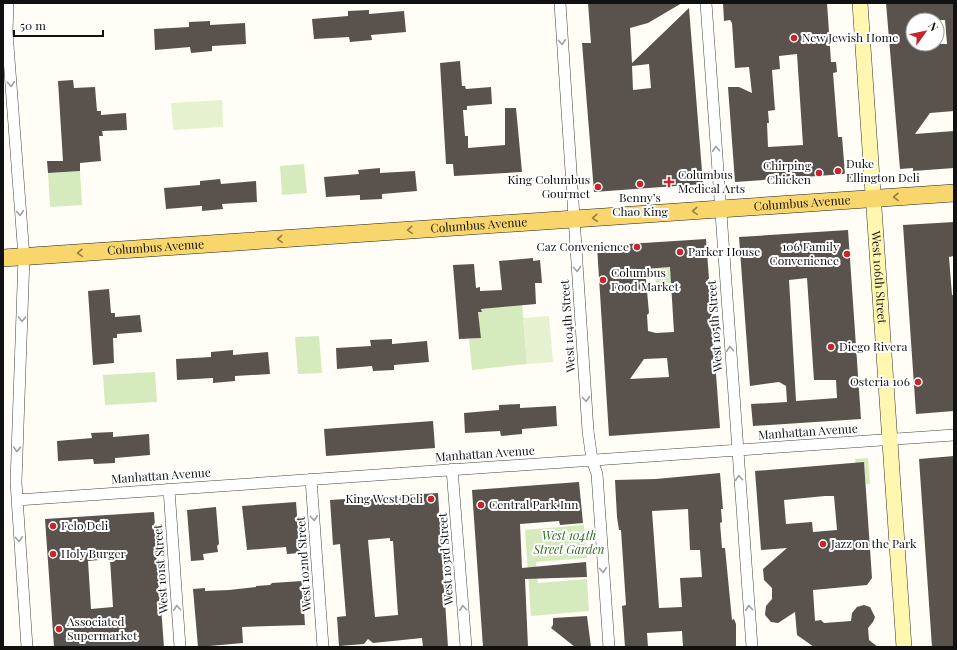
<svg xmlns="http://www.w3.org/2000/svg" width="957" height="650" viewBox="0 0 957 650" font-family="'Playfair Display',serif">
<rect width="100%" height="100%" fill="#fffdf5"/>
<path fill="#d5ebbd" d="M304,164L307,193L282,195L280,166Z
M80,171L82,205L50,207L48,173Z
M708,265L709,281L656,286L654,268Z
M522,304L527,364L472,370L469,339L481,338L478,312H482L481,309Z
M319,336L322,373L298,374L295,337Z
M155,372L157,402L105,405L103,375Z
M868,458L870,484H866L864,462L856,463L855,459Z
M584,525L587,558L536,562L538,583L587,579L589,611L531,616L525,530Z"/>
<path fill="#e6f2cf" d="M222,100L223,127L173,130L171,103Z
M549,316L553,362L527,364L523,318Z"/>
<path fill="#5a524d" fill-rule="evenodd" d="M588,3H682L648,23L630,28L632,63L689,8L703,184L594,192L582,43H591ZM649,64L651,88L633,90L632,66Z
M723,3H827L831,62H836L837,72L833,73L838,137H842L845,174L735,182L728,87H739L752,93L749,67L735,68L732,23L730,20L724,21ZM797,54L803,145L768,147L767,123H769L768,111L775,110L772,70L780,69L779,56Z
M886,3H954V111L930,113L915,134L954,131V168L913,171V168L900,169ZM913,20H945L947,44H913Z
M369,10V14L404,11L406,32L371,35L372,40L350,42L349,37L314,39L312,19L348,16V11Z
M210,21V25L245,23L246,44L212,46V51L191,53L190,47L155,50L154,29L189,27V22Z
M460,61L462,86H465L466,89L491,87L492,104L467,106V110H463L465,136H468V148L505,145V108H516L522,172L454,176L453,164H446L440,63Z
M73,80L74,88L95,87L97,111H101V115L126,113L127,130L102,131L103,136H99L101,161L80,163V171L48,173L47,161H63L58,81Z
M380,168V173L415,171L417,191L382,194V199L360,200V195L326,197L324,177L359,174L358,170Z
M220,179L221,184L256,181L257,202L222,204L223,209L202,211V206L166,209L164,188L200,185V181Z
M954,222V256L949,257L952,295H954V411L916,414L903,225Z
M848,230L861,419L753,426L751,404L787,402L786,386L779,382L750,386L739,237ZM807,278L814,380H836L837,398L796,401L789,280Z
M706,239L720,428L609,436L597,246ZM670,267L674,332L656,333L648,331L647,315L649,313L645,269ZM667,358L669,377L630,379L644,359Z
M533,258V261L540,260L541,271L542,283H535L536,304L481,309L482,312H478L481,338L459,339L453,265L474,264L476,288L480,287V291L502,290L499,261Z
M109,289L111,313H115V317L140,315L142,332L117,334V338H113L114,363L93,365L88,291Z
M392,339V344L427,341L429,362L394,365V370L373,371L372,366L337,369L336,348L371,346L370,340Z
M233,350V355L268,352L270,374L235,376V381L213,383V378L177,380L176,359L211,357V352Z
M520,404V408L556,406L557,426L522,429V434L501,436L500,431L465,433L464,413L499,410V405Z
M433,421L435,448L326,456L324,429Z
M113,432V437L149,434L150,455L115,458V463L94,464L93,459L58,461L57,441L92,438L91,433Z
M954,456V647H932L919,459Z
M864,462L872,578L867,585L813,590L815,621L821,620L824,623L851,621L852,613L857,607L864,605L870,607L875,617L873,622L868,628L869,640L878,647H814L797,635L795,612L778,623L771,622L765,615L766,606L772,599V588L764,580L763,569L787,548L761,550L755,471ZM825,496H834L837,530L813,532L812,522L786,524L784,500Z
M720,473L723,509H721L722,522L720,523L722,548H725L732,620L734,619L736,624V647H683L682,631L647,633L648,647H625L622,606L626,605L621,530H619L617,517L615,480L656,479ZM688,509L690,550H700L702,577L680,578L682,607L659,608L652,511Z
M579,482L583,523L560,525L559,521L520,524L522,568L586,562L587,577L525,579L528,647H483L472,490Z
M438,493L448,647H423L422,638L373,643L368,639L364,644L339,646L337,617L346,616L340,544L333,545L330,500ZM390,538V541H393L398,615L375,617L368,540Z
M296,502L300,553L287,554L286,547L247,550L242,506Z
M216,507L219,544L217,546L218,552L203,554L204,560L191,561L187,510Z
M154,512L164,647H54L45,519ZM110,559L113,607L91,609L88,561Z
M302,581L305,625L242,627L243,643L198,647L193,589L205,588V591L229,590L256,587V586L270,585L272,583Z
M587,616L591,647H575L551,628L553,625V618Z"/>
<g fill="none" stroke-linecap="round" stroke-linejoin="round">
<g stroke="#444" stroke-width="12">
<path id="street" d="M8,3L7,32L24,257L16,482L27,647
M560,3L588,431L592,460L597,474L609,647
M706,3L752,647
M452,469L466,647
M311,479L323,647
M169,489L180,647
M17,500L954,435"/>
</g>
<g stroke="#333" stroke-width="16">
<g id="secondary">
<path id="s1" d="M860,3L904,647"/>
</g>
</g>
<g stroke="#222" stroke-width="18">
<g id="primary">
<path id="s2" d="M3,258L954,193"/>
</g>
</g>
<use href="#street" stroke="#fff" stroke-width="11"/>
<use href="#secondary" stroke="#fff6b0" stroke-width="15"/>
<use href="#primary" stroke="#f9d66b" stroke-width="17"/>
</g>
<defs><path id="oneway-chevron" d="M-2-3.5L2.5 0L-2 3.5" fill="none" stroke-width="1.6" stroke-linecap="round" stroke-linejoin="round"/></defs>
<g stroke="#a0a0a0">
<use href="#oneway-chevron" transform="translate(562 42) rotate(86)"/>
<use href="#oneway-chevron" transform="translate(11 84) rotate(86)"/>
<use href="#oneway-chevron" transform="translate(716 149) rotate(-94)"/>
<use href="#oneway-chevron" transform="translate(20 213) rotate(86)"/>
<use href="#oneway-chevron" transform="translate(577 269) rotate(86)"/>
<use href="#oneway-chevron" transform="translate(22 319) rotate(92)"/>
<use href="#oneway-chevron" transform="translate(730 349) rotate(-94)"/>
<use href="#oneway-chevron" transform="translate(586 399) rotate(86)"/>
<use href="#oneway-chevron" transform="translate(17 449) rotate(92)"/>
<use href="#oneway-chevron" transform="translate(739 478) rotate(-94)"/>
<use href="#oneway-chevron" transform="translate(314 518) rotate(86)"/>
<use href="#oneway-chevron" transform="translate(19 539) rotate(86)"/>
<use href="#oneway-chevron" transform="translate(603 570) rotate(86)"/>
<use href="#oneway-chevron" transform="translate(177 608) rotate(-94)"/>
<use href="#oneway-chevron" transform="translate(463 608) rotate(-94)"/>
<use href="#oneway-chevron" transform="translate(749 608) rotate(-94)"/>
</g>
<g stroke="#917d42">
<use href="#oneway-chevron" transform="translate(896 197) rotate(176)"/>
<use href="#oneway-chevron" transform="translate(695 211) rotate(176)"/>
<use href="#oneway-chevron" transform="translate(595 218) rotate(176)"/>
<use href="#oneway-chevron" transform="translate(410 230) rotate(176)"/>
<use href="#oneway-chevron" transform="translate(280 239) rotate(177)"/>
<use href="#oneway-chevron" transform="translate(80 253) rotate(176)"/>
</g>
<g fill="#c4262e" stroke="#fff" stroke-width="1.5">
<circle cx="794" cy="38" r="4"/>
<circle cx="838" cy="171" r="4"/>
<circle cx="819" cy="173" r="4"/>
<path d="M667 176h4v4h4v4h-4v4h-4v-4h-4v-4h4z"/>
<circle cx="640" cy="184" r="4"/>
<circle cx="598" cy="187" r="4"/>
<circle cx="637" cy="247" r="4"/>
<circle cx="680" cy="252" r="4"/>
<circle cx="847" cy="254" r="4"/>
<circle cx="603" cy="280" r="4"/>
<circle cx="831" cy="347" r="4"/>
<circle cx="918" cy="382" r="4"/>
<circle cx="431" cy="499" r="4"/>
<circle cx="481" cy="505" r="4"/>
<circle cx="53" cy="526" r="4"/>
<circle cx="823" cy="544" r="4"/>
<circle cx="53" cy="554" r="4"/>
<circle cx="59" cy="629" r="4"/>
</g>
<g text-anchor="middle" stroke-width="4" stroke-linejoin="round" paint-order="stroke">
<g font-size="12" fill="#111" stroke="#fff" text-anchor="start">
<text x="802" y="42">New Jewish Home</text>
<text x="846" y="168">Duke<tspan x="846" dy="14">Ellington Deli</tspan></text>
<text x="811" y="170" text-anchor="end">Chirping<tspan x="811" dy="14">Chicken</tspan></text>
<text x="678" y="179">Columbus<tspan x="678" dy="14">Medical Arts</tspan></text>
<text x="590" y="184" text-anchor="end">King Columbus<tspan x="590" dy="14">Gourmet</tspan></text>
<text x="640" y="202" text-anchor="middle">Benny’s<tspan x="640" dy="14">Chao King</tspan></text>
<text x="629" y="251" text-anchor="end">Caz Convenience</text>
<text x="839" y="251" text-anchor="end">106 Family<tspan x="839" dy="14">Convenience</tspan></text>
<text x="688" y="256">Parker House</text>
<text x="611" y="277">Columbus<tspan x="611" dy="14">Food Market</tspan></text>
<text x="839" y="351">Diego Rivera</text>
<text x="910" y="386" text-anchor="end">Osteria 106</text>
<text x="423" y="503" text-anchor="end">King West Deli</text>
<text x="489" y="509">Central Park Inn</text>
<text x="61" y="530">Felo Deli</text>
<text x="831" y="548">Jazz on the Park</text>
<text x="61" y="558">Holy Burger</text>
<text x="67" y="626">Associated<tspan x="67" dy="14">Supermarket</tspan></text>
</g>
<g font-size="12" fill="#111" stroke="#fff">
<text dy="4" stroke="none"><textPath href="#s2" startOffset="801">Columbus Avenue</textPath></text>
<text dy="4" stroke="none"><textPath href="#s2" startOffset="477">Columbus Avenue</textPath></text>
<text dy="4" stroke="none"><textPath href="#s2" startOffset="153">Columbus Avenue</textPath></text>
<text dy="4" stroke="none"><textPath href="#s1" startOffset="275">West 106th Street</textPath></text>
<text transform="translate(568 326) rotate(-94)" y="4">West 104th Street</text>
<text transform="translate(715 326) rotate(-94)" y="4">West 105th Street</text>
<text transform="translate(808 432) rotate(-4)" y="4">Manhattan Avenue</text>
<text transform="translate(485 454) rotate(-4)" y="4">Manhattan Avenue</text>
<text transform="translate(161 476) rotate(-4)" y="4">Manhattan Avenue</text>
<text transform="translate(446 559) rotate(-94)" y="4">West 103rd Street</text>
<text transform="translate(304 564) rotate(-94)" y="4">West 102nd Street</text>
<text transform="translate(161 569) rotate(-94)" y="4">West 101st Street</text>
</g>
<g font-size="12" font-style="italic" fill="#2f6b1f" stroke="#fff">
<text x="569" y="540">West 104th<tspan x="569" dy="14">Street Garden</tspan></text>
</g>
</g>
<rect width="957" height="650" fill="none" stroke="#111111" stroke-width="8"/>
<g transform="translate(925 32) rotate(57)"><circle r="19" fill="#ffffff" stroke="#a0a0a0"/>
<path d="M0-3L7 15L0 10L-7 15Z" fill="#c4262e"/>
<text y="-6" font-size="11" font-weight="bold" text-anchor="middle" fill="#111111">N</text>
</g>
<path d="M14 30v6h89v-6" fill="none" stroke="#111111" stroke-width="2"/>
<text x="20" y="30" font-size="12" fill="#111111" stroke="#ffffff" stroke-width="3" paint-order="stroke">50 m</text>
</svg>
